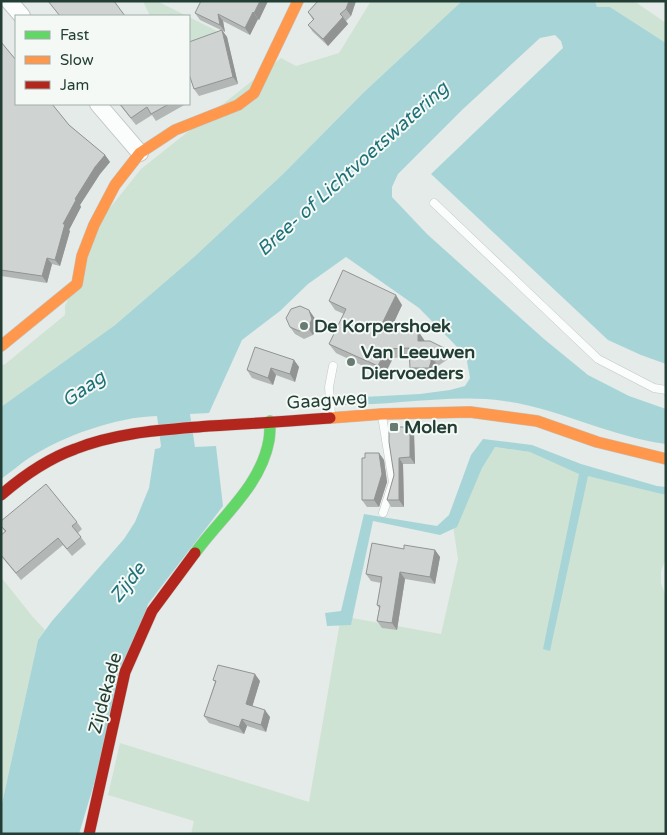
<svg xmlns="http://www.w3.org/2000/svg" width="667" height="835" viewBox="0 0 667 835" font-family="'Varela Round',sans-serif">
<rect width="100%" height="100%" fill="#e5ebe8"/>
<path fill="#cfe3d4" d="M143,1H157L187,16H150Z
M371,1H462L363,93L283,174L194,257L115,325L1,407V364L4,365L65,315V306L105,214L141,169L281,58L296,66L339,53Z
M595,1H634L666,23V43L610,7H597Z
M189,17L227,36L189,48Z
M495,447L530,452L666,492V558L661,571V583L666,597V834H191L194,821L108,795L120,743L309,802L341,616L441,634L458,559L452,519L478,462Z
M1,577L32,616L45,630L38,640L1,808Z"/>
<path fill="#a7d5d7" d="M462,1H595L597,7H610L666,43V364L641,355L608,340L431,174L563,48L561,41L555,35L540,38L463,109L398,174L392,187V197L427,234L544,339L588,375L629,396L666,409V444C611,437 560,409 504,401C469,396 436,400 401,402C383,404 363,404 344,405V398L420,394L450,390L465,386L470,378L466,356L419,308L346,257L308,284L280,311L242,340L209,413L190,414L195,447L216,446L223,506L148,604L79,834H1V808L38,640L52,621L124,539L135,522L149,488L155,449L160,448L161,446L157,416C116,417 63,436 29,458C20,464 11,472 1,479V407L115,325L194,257L283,174L363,93Z
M483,439L532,445L581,464L657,486L666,487V495L588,476L550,651L543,649L579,474L530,452L495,447L482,468L457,527L440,535L373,521L351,625L327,626L325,613L341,611L364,514L437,526L449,515L471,455Z"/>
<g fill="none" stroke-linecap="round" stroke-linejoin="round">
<g stroke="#c2c8c5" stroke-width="9">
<path id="lane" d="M434,203L598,359L654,388L666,390
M331,415L329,387L333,366
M382,416L393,482L383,513"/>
</g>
<g stroke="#c2c8c5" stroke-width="18">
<path id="street" d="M9,1L22,16
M98,104L140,153"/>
</g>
<g stroke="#c1c8c5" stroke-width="12">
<path id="fast" d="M195,553C221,517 261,486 269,440C270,434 270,427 270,421"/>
</g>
<g stroke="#c1c8c5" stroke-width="12">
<path id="slow" d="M1,346L77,284L82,256L94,225L115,185L140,153L175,130L238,105L254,93L298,1
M330,418L382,414L470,412L537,421L597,442L666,459"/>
</g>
<g stroke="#c1c8c5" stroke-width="12">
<path id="jam" d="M1,495C23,476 47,459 75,449C118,432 163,430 209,426C249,424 290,421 330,418
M89,834L125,672L152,611L195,553"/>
</g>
<use href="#lane" stroke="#fbfcfc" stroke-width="8"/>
<use href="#street" stroke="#fbfcfc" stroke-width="16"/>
<use href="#fast" stroke="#63d668" stroke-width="11"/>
<use href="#slow" stroke="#ff974d" stroke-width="11"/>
<use href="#jam" stroke="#b3261e" stroke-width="11"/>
</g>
<path fill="#b2b6b5" d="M268,1L259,20L258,19L250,35L223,21L225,32L222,31L227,37L238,84L199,96L194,89L221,30L200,20L195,13Z
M318,1H356L351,16L346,21L348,24L328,46L313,32L308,25L313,20L308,12Z
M1,42L69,125L105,155L110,162L100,174L80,205L81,207L69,230L70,231L60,266L52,264L47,283L1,276Z
M119,104H186L156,121L152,115L136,125Z
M329,301L402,305L389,332L418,331L425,341L444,348L451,357L438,366V371L435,377L417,378L410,368V357L393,358L384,376L336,353L329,344L344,314L335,310Z
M314,317L317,326L313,335L304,339L295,334L290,327Z
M294,360L299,367L295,382L276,375L273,385L252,378L247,370Z
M410,427L414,433L415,464H403L404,507H391L387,500L394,475L389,442Z
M379,453L384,460L387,482L379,507H367L362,500L365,458Z
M1,521L77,522L82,529L78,533L86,544L72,556L63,545L21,580L1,556V535L5,532L1,526Z
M404,549L435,550L440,557L435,584L405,579L397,630L382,628L377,621L379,608L377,605L381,583L371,581L366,574Z
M213,680L260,681L252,706L270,717L266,732L247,726L244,734L209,723L204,716L215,682Z"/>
<path fill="#919493" d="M260,1H268L259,20L254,13Z
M349,1H356L351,16L346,9Z
M253,12L258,19L250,35L245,28Z
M218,14L223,21L225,32L220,25Z
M343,17L348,24L328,46L323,39Z
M222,30L227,37L238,84L233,77Z
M105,155L110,162L100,174L80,205L81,207L69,230L70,231L60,266L55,260L63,224L75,199L95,167Z
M47,258L52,264L47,283L42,276Z
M396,295L402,305L385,342L378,332Z
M309,310L314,317L317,326L313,335L308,328Z
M418,331L424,340L425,351L418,341Z
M386,349L393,358L384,376L378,366Z
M431,356L438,366V371L435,377L429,368Z
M294,360L299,367L295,382L290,374Z
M271,368L276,375L273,385L268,378Z
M410,427L414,433L415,464L410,457Z
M379,453L384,460L387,482L379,507L374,500Z
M399,458L403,464L404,507L399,500Z
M435,550L440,557L435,584L430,577Z
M400,572L405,579L397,630L392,623Z
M255,674L260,681L251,711L246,704Z
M265,710L270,717L266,732L261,725Z
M242,719L247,726L244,734L239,727Z"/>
<path fill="#cfd4d2" stroke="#919493" d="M48,1H114L125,16H60Z
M201,1H260L254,13L253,12L245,28L218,14L220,25L195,13Z
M318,1H349L346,9L340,14L343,17L323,39L308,25L314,19L308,12Z
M222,30L233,77L194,89L189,74V42Z
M1,42L16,60V104H52L69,125L105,155L95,167L75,199L76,200L63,224H65L55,260L47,258L42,276L1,270Z
M120,104H169L151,114L147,107L131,118Z
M343,270L396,295L378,332L418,331V341H430L444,348L431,356V362L429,368H410L409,348L386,349L378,366L329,344L346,309L329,301Z
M300,306L309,310L312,319L308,328L299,331L290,327L286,318L291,309Z
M255,347L294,360L290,374L271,368L268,378L247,370Z
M389,427H410V457L399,458V500H387L394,475L389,442Z
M365,453H379L382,474L374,500H362V458H365Z
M46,484L77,522L72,526L81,537L67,549L58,538L16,573L1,555V535L6,531L1,526V521Z
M372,543L404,549V545L435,550L430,577L400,572L392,623L377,621L380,606L377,605L382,577L366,574Z
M218,665L255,674L246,704L265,710L261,725L242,719L239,727L204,716L216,681L213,680Z"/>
<g fill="#677b73" stroke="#f4f9f6" stroke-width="2">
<circle cx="304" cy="326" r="5"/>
<circle cx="351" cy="362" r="5"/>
<rect x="389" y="422" width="10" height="10" rx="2.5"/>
</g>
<g text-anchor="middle" stroke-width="4" stroke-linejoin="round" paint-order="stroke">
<g font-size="18" font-weight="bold" fill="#233e34" stroke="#f4f9f6" text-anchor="start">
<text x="314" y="332">De Korpershoek</text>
<text x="361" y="358">Van Leeuwen<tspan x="361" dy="21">Diervoeders</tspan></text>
<text x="404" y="433">Molen</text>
</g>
<g font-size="18" fill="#233e34" stroke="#f4f9f6">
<text transform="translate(327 400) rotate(-4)" y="6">Gaagweg</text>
<text transform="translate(105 693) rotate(-75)" y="6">Zijdekade</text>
</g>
<g font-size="19" font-style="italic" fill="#1e7179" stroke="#f4f9f6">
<text transform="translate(352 168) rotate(-42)" y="7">Bree- of Lichtvoetswatering</text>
<text transform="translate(83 388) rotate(-35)" y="7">Gaag</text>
<text transform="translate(127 582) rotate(-52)" y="7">Zijde</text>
</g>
</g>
<rect width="667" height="835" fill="none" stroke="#233e34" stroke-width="5"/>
<rect x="15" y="15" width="175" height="90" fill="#f4f9f6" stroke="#a0aea8"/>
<rect x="25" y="31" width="25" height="8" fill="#63d668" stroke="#a0aea8"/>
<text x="60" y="40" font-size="15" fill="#233e34">Fast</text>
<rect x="25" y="56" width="25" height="8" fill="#ff974d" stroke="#a0aea8"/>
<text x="60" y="65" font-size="15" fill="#233e34">Slow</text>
<rect x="25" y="81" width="25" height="8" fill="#b3261e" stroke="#a0aea8"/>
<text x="60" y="90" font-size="15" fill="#233e34">Jam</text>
</svg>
